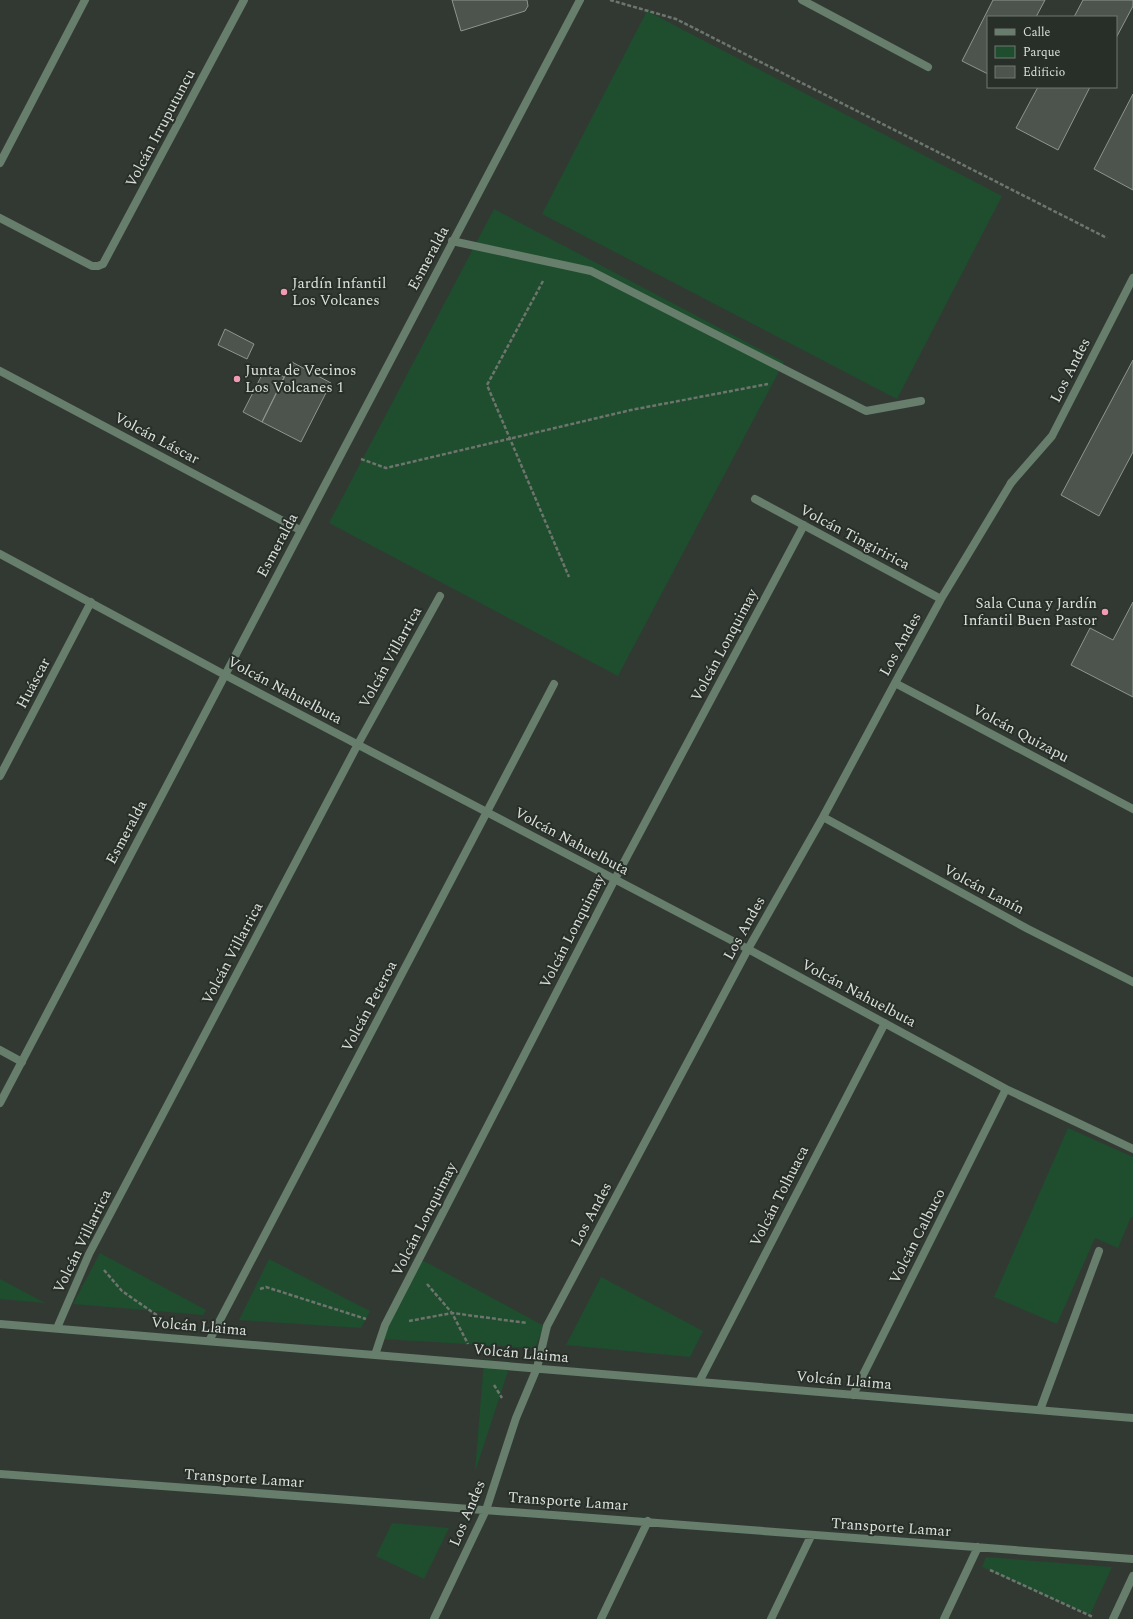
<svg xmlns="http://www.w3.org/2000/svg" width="1133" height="1619" viewBox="0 0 1133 1619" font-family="Spectral,serif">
<rect width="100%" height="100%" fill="#323933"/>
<path fill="#1e4e2d" d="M647,11L1002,196L897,399L542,214Z
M494,209L784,362L618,676L329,523Z
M1068,1128L1133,1157V1217H1131L1118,1248L1095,1238L1057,1324L994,1297Z
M100,1253L206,1310L203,1315L73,1304Z
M269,1259L370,1311L361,1328L239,1320Z
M422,1260L544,1326L535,1348L381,1339Z
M601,1277L703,1331L690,1357L566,1345Z
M0,1279L45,1303L0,1299Z
M484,1360L511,1362L475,1472Z
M392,1523L449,1528L424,1579L376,1556Z
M986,1557L1112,1567L1090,1615L982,1567Z"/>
<path fill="#4d544e" stroke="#8d958e" d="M452,0H527L528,6L525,11L461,31Z
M993,0H1045L1036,17H988V74L962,61Z
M1083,0H1133V6L1116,38V17H1074Z
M1038,87H1090L1058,150L1016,128Z
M1133,94V190L1094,169Z
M225,329L254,344L247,359L218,345Z
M1133,360V452L1099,516L1061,495Z
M292,362L331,383L301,442L262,422Z
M266,367L284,377L262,422L243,412Z
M1133,602V697L1071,665L1090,628L1113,640Z"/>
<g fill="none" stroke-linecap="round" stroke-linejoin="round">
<path stroke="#6e746e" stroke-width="2.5" stroke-dasharray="4 2" stroke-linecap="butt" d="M610,0L676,19L1107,238
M543,281L487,385L569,577
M361,459L386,468L631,410L768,384
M104,1270L122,1291L158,1316
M427,1284L452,1313L468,1344
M260,1289L266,1287L366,1319
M409,1321L452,1313L527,1323
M494,1385L502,1398
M990,1570L1093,1617"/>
<path stroke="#667e6b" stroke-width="8" d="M452,241L591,271L866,411L921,401
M1011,483L1052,436L1133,278"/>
<path stroke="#667e6b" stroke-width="8" d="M0,1050L22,1062"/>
<path stroke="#667e6b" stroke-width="8" d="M802,0L928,67
M0,163L85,0
M0,218L92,266H98L103,264L244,0
M0,371L300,530
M755,499L941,599
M0,554L225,675L748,949L1006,1089L1133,1149
M895,683L1133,809
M0,776L91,602
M823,817L1028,929L1133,982
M0,1324L1133,1418
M57,1328L89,1254L358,744L440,596
M209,1341L554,684
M375,1355L385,1325L615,879L804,525
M699,1382L885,1023
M853,1395L1006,1089
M1040,1410L1099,1251
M0,1474C378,1502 755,1530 1133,1559
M434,1619L486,1510L516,1418L537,1368L547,1326L748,949L823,817L895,683L941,599L1011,483
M601,1619L648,1521
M771,1619L811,1536
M944,1619L978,1547
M1113,1619L1133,1576"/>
<path stroke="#667e6b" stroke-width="8" d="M0,1103L580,0"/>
</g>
<g fill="#f19ab3" stroke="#282f29" stroke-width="1.5">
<circle cx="284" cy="292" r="4"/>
<circle cx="237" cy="379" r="4"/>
<circle cx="1105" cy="612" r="4"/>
</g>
<g text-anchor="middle" stroke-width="4" stroke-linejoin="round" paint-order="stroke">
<g font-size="15" fill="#dce0dc" stroke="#282f29">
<text transform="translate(160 128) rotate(-62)" y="5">Volcán Irruputuncu</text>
<text transform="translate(428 258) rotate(-62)" y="5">Esmeralda</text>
<text transform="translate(1070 370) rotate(-63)" y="5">Los Andes</text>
<text transform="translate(157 438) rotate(28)" y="5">Volcán Láscar</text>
<text transform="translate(855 537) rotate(28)" y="5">Volcán Tingiririca</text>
<text transform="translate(277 545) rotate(-62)" y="5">Esmeralda</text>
<text transform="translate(900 644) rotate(-61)" y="5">Los Andes</text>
<text transform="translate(724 645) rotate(-62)" y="5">Volcán Lonquimay</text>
<text transform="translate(390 657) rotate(-61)" y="5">Volcán Villarrica</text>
<text transform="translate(33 683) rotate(-62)" y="5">Huáscar</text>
<text transform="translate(285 690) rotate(28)" y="5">Volcán Nahuelbuta</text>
<text transform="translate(1021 733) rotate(28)" y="5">Volcán Quizapu</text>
<text transform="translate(126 832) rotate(-62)" y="5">Esmeralda</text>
<text transform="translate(572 841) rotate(28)" y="5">Volcán Nahuelbuta</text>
<text transform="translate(984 889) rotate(28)" y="5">Volcán Lanín</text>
<text transform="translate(744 928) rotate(-61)" y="5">Los Andes</text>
<text transform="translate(572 931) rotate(-63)" y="5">Volcán Lonquimay</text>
<text transform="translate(232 953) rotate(-62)" y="5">Volcán Villarrica</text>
<text transform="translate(859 993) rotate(28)" y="5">Volcán Nahuelbuta</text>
<text transform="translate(369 1006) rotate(-62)" y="5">Volcán Peteroa</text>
<text transform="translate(779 1196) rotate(-63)" y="5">Volcán Tolhuaca</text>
<text transform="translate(591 1214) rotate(-62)" y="5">Los Andes</text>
<text transform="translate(424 1219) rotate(-63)" y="5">Volcán Lonquimay</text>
<text transform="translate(917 1236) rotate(-63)" y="5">Volcán Calbuco</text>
<text transform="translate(82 1241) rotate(-64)" y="5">Volcán Villarrica</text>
<text transform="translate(199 1326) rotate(5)" y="5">Volcán Llaima</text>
<text transform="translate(521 1353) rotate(5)" y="5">Volcán Llaima</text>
<text transform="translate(844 1380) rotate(5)" y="5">Volcán Llaima</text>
<text transform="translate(244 1478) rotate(4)" y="5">Transporte Lamar</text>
<text transform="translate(568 1501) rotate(4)" y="5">Transporte Lamar</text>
<text transform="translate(467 1513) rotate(-67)" y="5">Los Andes</text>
<text transform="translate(891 1527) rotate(4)" y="5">Transporte Lamar</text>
</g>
<g font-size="15" fill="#dce0dc" stroke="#282f29" text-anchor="start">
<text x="292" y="288">Jardín Infantil<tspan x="292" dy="17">Los Volcanes</tspan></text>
<text x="245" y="375">Junta de Vecinos<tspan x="245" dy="17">Los Volcanes 1</tspan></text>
<text x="1097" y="608" text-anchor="end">Sala Cuna y Jardín<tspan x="1097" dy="17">Infantil Buen Pastor</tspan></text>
</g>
</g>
<rect x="987" y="16" width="130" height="72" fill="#282f29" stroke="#707671"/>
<rect x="995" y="29" width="20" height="6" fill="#667e6b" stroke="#707671"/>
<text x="1023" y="36" font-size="12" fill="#dce0dc">Calle</text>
<rect x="995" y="46" width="20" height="12" fill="#1e4e2d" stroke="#707671"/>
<text x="1023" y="56" font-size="12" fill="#dce0dc">Parque</text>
<rect x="995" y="66" width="20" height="12" fill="#4d544e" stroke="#707671"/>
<text x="1023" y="76" font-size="12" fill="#dce0dc">Edificio</text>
</svg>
